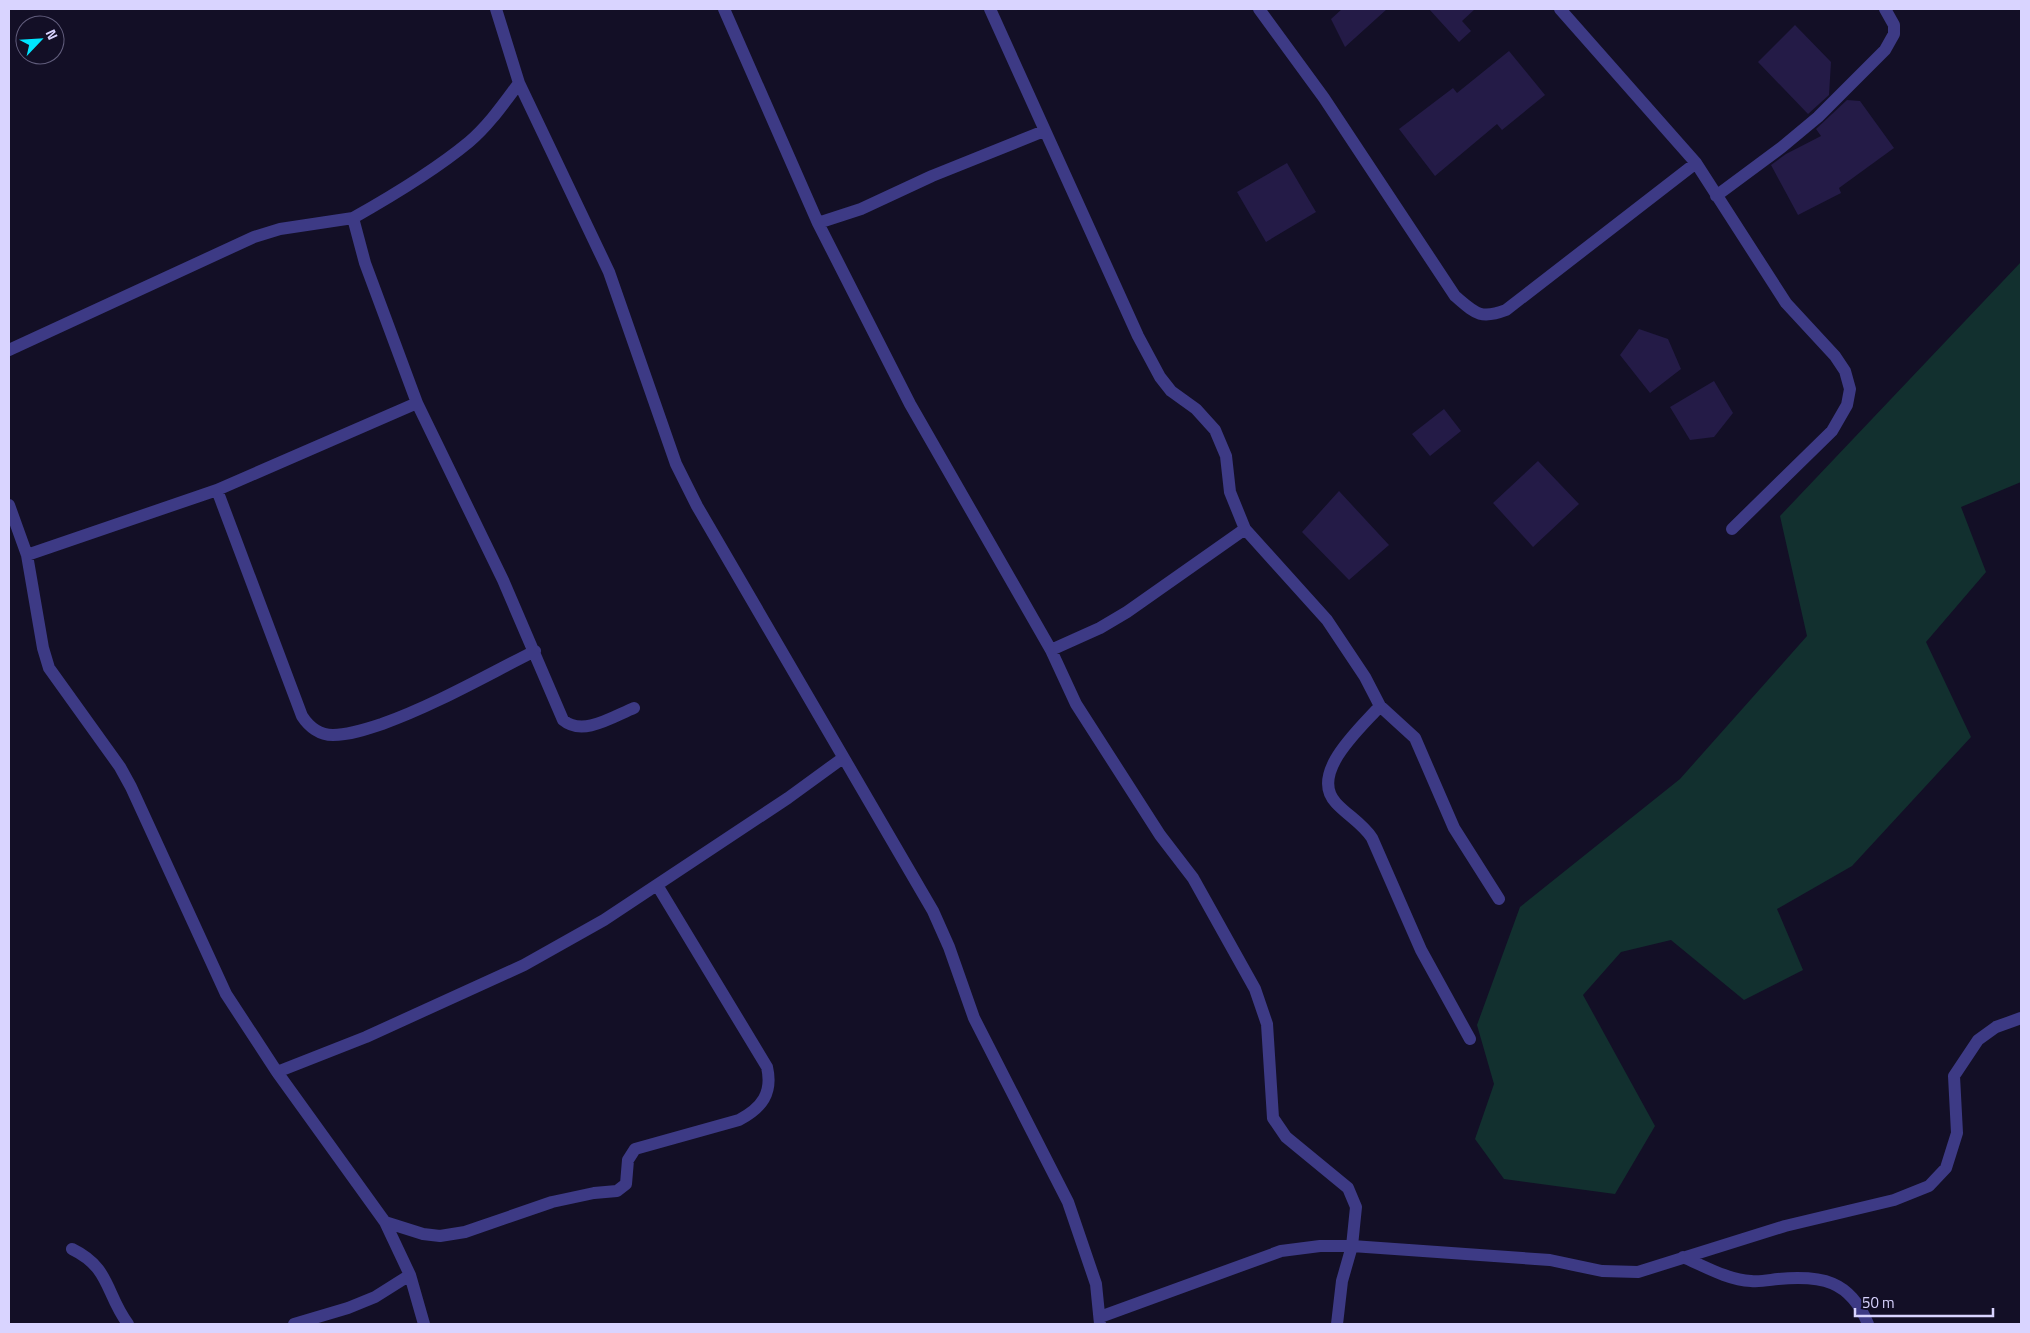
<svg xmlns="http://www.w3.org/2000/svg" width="2030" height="1333" viewBox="0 0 2030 1333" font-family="'Titillium Web',sans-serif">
<rect width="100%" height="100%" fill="#130f26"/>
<path fill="#12302f" d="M2021,262V482L1961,507L1986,572L1926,642L1971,737L1852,866L1777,909L1803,970L1744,1000L1671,940L1621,952L1583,995L1655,1126L1615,1194L1504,1179L1475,1139L1494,1084L1477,1025L1520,907L1680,779L1807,636L1780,516Z"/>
<path fill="#241b47" d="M1342,9H1387L1345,47L1331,19Z
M1429,9H1475L1462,21L1471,31L1459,42Z
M1795,25L1831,62L1829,95L1808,114L1758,62Z
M1509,51L1545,95L1502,130L1497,124L1435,176L1399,129L1453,88L1457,93Z
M1847,100L1860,101L1894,148L1839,188L1841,193L1798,215L1771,165L1786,154L1821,136L1816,129Z
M1287,163L1316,212L1266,242L1237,192Z
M1639,329L1668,339L1681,369L1650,393L1620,355Z
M1714,381L1733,413L1714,437L1690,440L1670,407Z
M1444,409L1461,431L1430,456L1412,434Z
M1538,461L1579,504L1533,547L1493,503Z
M1339,491L1389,545L1349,580L1302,532Z"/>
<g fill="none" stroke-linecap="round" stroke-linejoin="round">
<path stroke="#3d3a85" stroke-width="12" d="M496,9L519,83L609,272L676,464L697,506L933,911L949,947L974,1018L1068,1202L1096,1284L1100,1324
M724,9L818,223L910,404L1051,650L1076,704L1160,835L1193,878L1255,989L1267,1024L1273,1118L1286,1137L1348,1188L1356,1207L1352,1246L1342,1281L1337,1324
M990,9L1138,336L1160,377L1171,391L1196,409L1215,430L1226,456L1230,492L1245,529L1327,620L1365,677L1380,706L1415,738L1454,828L1499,899
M1259,9L1324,98L1455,296C1475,313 1480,320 1506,310L1696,163
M1560,9L1696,163L1786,303L1835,356L1845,371L1850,389L1847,405L1832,431L1732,529
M519,83C504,103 489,125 469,142C434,171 392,196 353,218L365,263L417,403L503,580L563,720C583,737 614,716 634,708
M1716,196L1782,147L1818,117L1885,50L1894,34V25L1885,9
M818,223L861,209L932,176L1044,131
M9,350L254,237L280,229L353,218
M217,490L302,716C309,727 320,735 333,735C349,735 367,729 382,724C435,705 485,676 535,651
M9,505L27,555L43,648L49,668L120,767L131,787L226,994L277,1072L385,1222L410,1275L424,1324
M27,555L217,490L417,403
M1051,650L1100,628L1127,612L1245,529
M1380,706C1362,727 1308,773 1336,803C1348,816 1362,823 1372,838L1421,950L1470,1039
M277,1072L366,1037L524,965L604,920L788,798L843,758
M385,1222L423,1234L440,1236L465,1232L552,1202L594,1193L617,1191L626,1184L628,1160L635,1149L739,1120C762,1108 773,1093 767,1067L657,885
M72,1249C111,1268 105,1293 128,1324
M1683,1257C1704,1266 1728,1280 1751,1281C1760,1282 1769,1280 1778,1279C1821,1275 1850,1280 1868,1324
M1100,1317L1281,1251L1320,1246H1352L1550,1260L1602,1271L1638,1272L1785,1226L1894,1200L1929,1186L1946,1168L1957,1133L1954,1076L1978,1040L1996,1027L2021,1018
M294,1324L348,1308L375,1297L410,1275"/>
</g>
<rect width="2030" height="1333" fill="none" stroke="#d9d4ff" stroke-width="20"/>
<g transform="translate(40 40) rotate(65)"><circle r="24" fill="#130f26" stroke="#625e7d"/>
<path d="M0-4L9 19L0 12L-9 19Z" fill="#00e5ff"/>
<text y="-8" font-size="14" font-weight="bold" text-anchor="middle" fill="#d9d4ff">N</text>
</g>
<path d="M1855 1308v8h138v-8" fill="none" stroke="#d9d4ff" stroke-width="2.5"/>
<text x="1862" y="1308" font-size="15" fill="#d9d4ff" stroke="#130f26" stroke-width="4" paint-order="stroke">50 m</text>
</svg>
